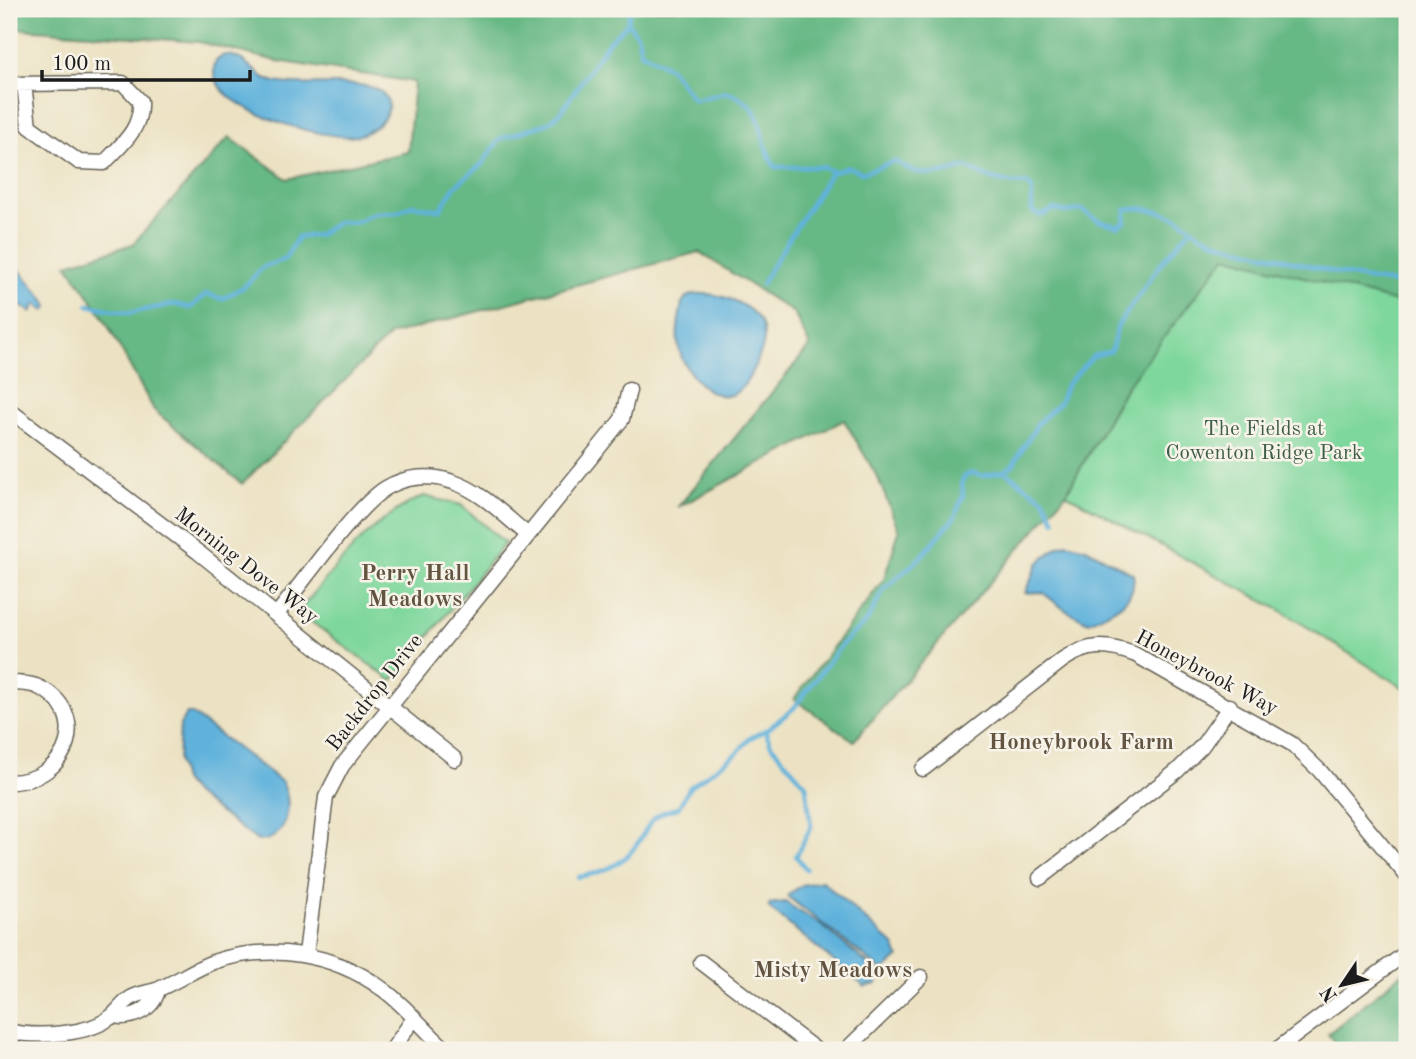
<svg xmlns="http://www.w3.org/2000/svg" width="1416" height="1059" viewBox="0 0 1416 1059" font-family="'Old Standard TT',serif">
<rect width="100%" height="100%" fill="#f7f3e8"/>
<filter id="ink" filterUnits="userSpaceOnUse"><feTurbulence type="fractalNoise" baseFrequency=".0143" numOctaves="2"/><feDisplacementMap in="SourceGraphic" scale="14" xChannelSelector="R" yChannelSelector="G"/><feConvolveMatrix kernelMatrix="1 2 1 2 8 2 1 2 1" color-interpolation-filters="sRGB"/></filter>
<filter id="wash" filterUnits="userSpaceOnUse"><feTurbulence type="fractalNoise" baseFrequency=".00686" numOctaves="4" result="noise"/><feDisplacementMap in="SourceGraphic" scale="28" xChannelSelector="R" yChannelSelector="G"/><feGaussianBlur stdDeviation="1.57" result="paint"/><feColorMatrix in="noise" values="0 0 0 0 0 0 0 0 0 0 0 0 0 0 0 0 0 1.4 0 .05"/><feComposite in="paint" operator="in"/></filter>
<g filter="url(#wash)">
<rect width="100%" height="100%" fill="#ece2c3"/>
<path fill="#7ed79c" stroke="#4d7a5c" stroke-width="2" d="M1407,9V690L1282,611L1066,494L1126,387Z
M424,496L461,505L505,543L392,681L298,612C336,568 369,519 424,496Z"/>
<path fill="#66b884" stroke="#416a50" stroke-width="2" d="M9,9H1407V305L1226,256L1126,387L1066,494L854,741L794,699L884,579L899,531L878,478L844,420L678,507L810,346L794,313L699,252L390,335L242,484L154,410L102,315L67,264L133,244L229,137L287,179L408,152L414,82L277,61L199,42L9,28Z
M1407,969V1050H1340L1328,1034Z"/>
<path fill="#61b2dc" stroke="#3e677c" stroke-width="2" d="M224,55C246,54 255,78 275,82C295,86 319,84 339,84C350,85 366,84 376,89C405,104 377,132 356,136C325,141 196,107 216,61Z
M9,258L45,300L48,307L45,311L36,304L31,312L9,299Z
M694,294C720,291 766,307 764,339C764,348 759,357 755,365C750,377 744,389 732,395C706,400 680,367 678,342C676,329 680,315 682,303L685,298Z
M1067,543L1086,548L1133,574C1138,603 1109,612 1088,622L1065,610L1042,592L1025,593L1038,563L1057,547Z
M186,714H192L282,782C294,805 288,840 258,841L193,793L183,781L178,761L180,725Z
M822,881L894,945L899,957L883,971L787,896L802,885Z
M785,902L821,925L872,967L879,975L877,984L865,987L769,908V904Z"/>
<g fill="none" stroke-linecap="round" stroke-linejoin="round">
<path stroke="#61b2dc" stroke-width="4.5" d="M630,9L628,23L638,36L641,52L671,69L694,100L727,92C770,106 755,137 775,167H823L834,172L848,167L863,173L895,161C922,180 938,175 966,167C989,179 1003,184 1028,184L1032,189V211L1041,216L1054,209L1065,212L1082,210L1099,221L1118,226L1125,222L1126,210C1138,205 1171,213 1182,221C1190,226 1194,232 1204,236C1224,246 1244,249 1265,254C1312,266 1358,281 1407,284
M762,284C784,244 808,210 831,172
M88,305L129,313L174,304L190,308L207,294L222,299L245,286L263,267L285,259L298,237L318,235L338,222H356L374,213L398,212L412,205L440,210L454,187L482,164L500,139L548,123L560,113L609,41L628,23
M1004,471L1044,499L1055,521
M765,730L771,745L806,785L811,827L796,856L806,869
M578,877C596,874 615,868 628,855C649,835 643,814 678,808L690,787L737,753L750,738L768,729L794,708L843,643L867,621L884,589L920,558L954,518L963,496L962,481L966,475L973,473L983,476L1004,471L1013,465L1038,423L1060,402L1066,385L1093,356L1111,351L1118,325L1162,262L1190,230"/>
</g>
</g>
<g filter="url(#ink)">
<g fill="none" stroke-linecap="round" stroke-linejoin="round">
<g stroke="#656156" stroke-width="17">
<path id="minor" d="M9,84L123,83L140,101C142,129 122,144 104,163L79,162L29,126L24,84
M9,410L198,552L455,759
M276,615C302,584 355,507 386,488C406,476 431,474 453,482C481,491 505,516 528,535
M9,683C17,683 28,683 36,686C92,709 71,782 9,782
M923,769L1063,660C1088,643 1108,644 1136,655L1292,744L1320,771L1407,876
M1040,878L1177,771L1202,746L1230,706
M306,954L326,797L342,766L622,419L629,390
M701,962L816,1050
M112,1016C132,1020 153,1010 158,990
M9,1031C35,1038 91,1035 112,1016C119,1010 123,1003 131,998C141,992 151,993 161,988C179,980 195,969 213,962C270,943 333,953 381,988C406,1005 424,1031 447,1050
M392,1050L414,1018
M846,1050L921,977
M1276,1050L1407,952"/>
</g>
<use href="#minor" stroke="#fff" stroke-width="14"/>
</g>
</g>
<g text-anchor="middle" stroke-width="5" stroke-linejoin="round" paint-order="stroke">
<g font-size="21" fill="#3e5d49" stroke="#f7f3e8">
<text x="1264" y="435">The Fields at<tspan x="1264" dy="24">Cowenton Ridge Park</tspan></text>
</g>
<g font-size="21" fill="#1c1c1c" stroke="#f7f3e8">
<text transform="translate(247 565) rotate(38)" y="7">Morning Dove Way</text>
<text transform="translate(1207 672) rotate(28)" y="7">Honeybrook Way</text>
<text transform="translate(374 692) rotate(-52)" y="7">Backdrop Drive</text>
</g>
<g font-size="23" font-weight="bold" fill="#625441" stroke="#f7f3e8">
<text x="415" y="580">Perry Hall<tspan x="415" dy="26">Meadows</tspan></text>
<text x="1081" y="749">Honeybrook Farm</text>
<text x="833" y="977">Misty Meadows</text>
</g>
</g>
<rect width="1416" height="1059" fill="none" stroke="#f7f3e8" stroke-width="35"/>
<g transform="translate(1342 985) rotate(235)" stroke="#f7f3e8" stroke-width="5" paint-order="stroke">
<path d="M0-5L12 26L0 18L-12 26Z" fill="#1c1c1c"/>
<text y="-10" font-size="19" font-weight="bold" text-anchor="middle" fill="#1c1c1c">N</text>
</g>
<path d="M42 70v10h208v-10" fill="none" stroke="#1c1c1c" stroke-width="3.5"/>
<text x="52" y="70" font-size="21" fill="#1c1c1c" stroke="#f7f3e8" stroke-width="5" paint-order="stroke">100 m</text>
</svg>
